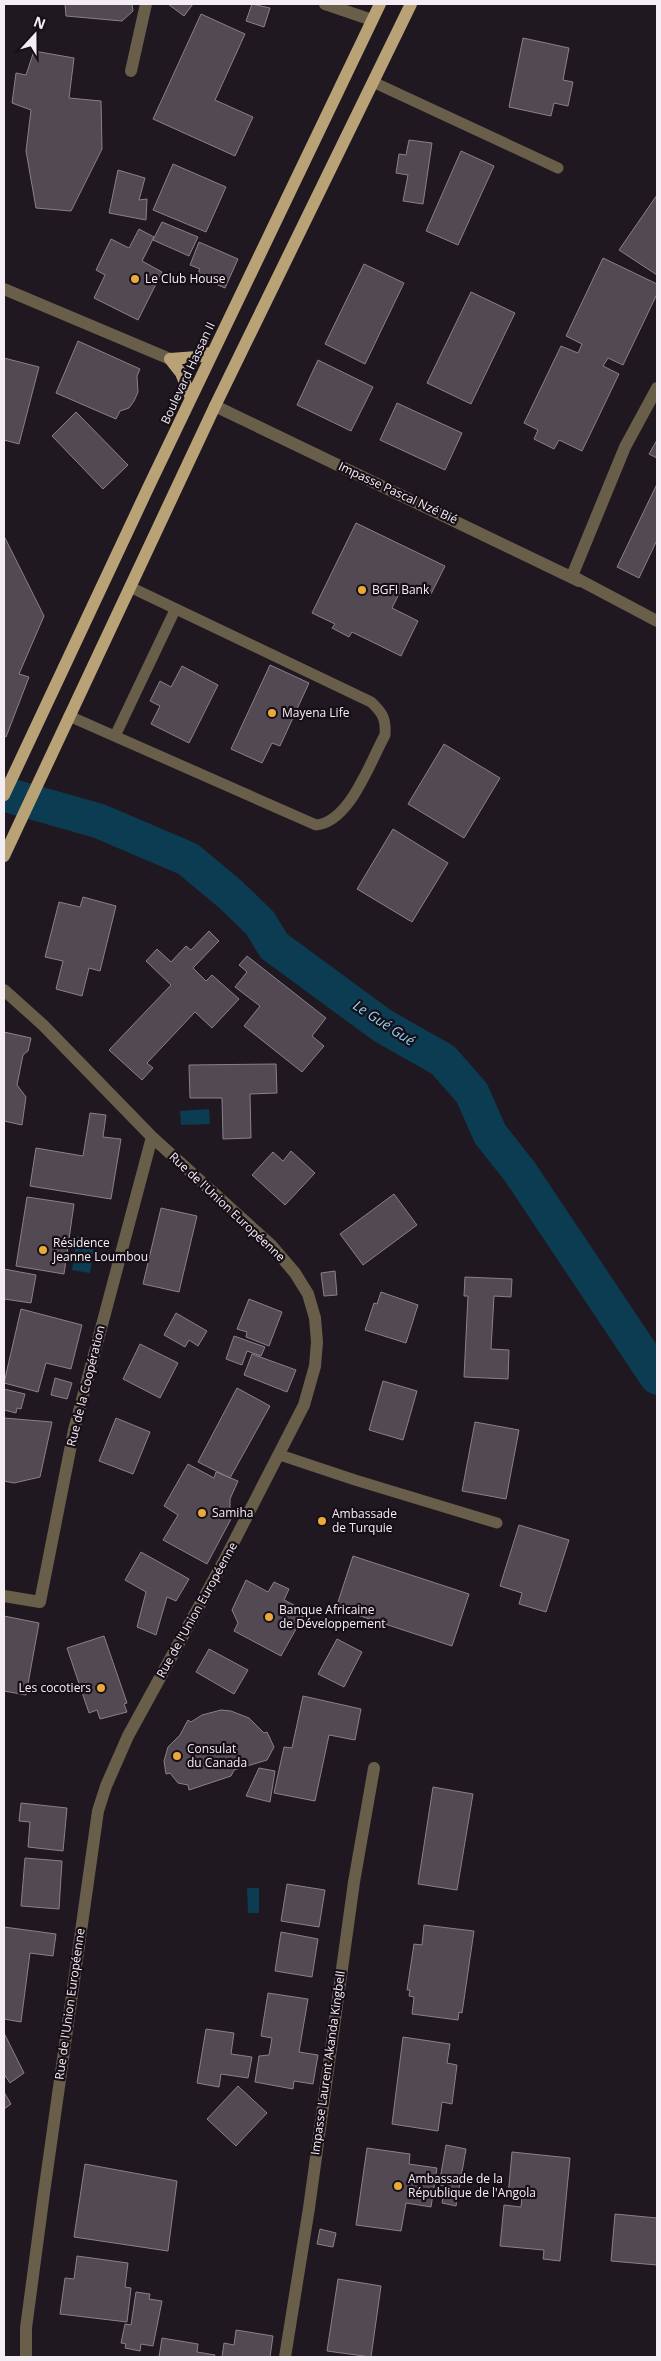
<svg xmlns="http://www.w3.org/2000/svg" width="661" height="2361" viewBox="0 0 661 2361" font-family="'Open Sans',sans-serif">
<rect width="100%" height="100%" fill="#201820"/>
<path fill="#0c3c51" d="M209,1109L210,1124L181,1125L180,1111Z
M77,1236L95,1239L90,1273L72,1270Z
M247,1888H259V1913H248Z"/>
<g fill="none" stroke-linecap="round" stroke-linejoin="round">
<path stroke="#0c3c51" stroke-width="35" d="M4,794L99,821L188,859L230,894L260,923L274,946L383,1026L443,1060L472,1093L490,1134L520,1172L657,1377"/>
</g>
<path fill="#534953" stroke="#8a7f8a" d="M65,4H132L133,11L122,21L66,16Z
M168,4H193L184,16Z
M252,4L270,8L264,27L246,21Z
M201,14L245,34L215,100L253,117L235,156L153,119Z
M523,38L569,48L563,80L573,82L568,106L554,103L551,116L509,107Z
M34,51L74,58L69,98L101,101L102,149L71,211L36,208L26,151L31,110L12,103L16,73L26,75Z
M409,140L432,143L423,204L403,201L408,175L396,173L399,154L406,155Z
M461,151L494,166L458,245L426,231Z
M173,164L226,187L206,232L153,210Z
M118,170L145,178L139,200L147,199L146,220L109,213Z
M657,195V275L619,250Z
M162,222L198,237L189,256L153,240Z
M139,229L154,237L142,261L162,272L138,320L94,298L105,275L96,270L111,239L129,248Z
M199,242L238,259L225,288L197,276L200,269L190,265Z
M603,258L657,284V294L623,365L608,358L603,366L619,374L582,451L559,440L554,449L534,439L538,430L524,423L561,346L578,353L582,344L566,336Z
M364,264L404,283L365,364L325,344Z
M471,292L515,313L471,404L427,383Z
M78,341L140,369L137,376L138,392L134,401L129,408L120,411L116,419L56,393Z
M4,358L39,367L19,444L4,440Z
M318,360L373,387L351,431L297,405Z
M397,403L462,433L445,470L380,440Z
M76,412L128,465L103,489L52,436Z
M657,440V458L649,454Z
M657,484V540L639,578L617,567Z
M356,523L445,566L430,596L404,584L392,608L418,621L401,656L352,632L349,637L332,628L335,624L312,613Z
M4,536L44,616L19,674L29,677L6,737L4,736Z
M270,665L309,683L280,746L272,743L262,763L231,749Z
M182,666L218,685L189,743L151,724L160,706L150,701L160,681L171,687Z
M444,744L500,778L464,838L408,804Z
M393,829L448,863L412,922L357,889Z
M83,897L116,906L100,971L89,968L82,996L56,989L63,961L45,957L59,902L80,907Z
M209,931L219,941L193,968L206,981L212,975L239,999L212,1028L195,1012L147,1063L153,1068L142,1080L109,1050L171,985L146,961L157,949L171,962L186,946L191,950Z
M247,956L326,1018L312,1036L324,1046L302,1072L244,1026L260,1006L235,987L247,972L239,965Z
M4,1032L31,1038L28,1051L23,1055L17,1085L26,1097L22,1125L4,1121Z
M276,1064L277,1093L250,1094L251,1138L223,1139L222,1098H190L189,1065Z
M90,1113L106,1115L103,1137L121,1139L111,1199L30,1186L36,1148L83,1156Z
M291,1151L315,1173L285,1205L252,1175L273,1152L283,1161Z
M394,1194L417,1225L363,1265L340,1234Z
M27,1197L74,1204L64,1274L16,1266Z
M161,1208L197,1216L179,1292L143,1284Z
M4,1269L36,1275L31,1303L4,1299Z
M335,1271L337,1295L324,1296L321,1273Z
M465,1277L512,1279L511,1297L494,1296L491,1349L509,1350L508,1379L464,1377L468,1296H464Z
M381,1292L418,1305L406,1343L365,1330L374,1303L377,1304Z
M249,1299L282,1312L269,1346L246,1337L247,1332L237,1329Z
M21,1309L82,1325L71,1369L46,1363L38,1392L4,1383Z
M176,1313L207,1331L198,1346L189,1340L185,1347L164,1335Z
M234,1336L265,1347L261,1356L247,1351L242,1365L226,1359Z
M140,1344L178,1363L160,1398L123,1379Z
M252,1354L296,1370L287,1392L244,1375Z
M55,1378L72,1383L67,1399L51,1395Z
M383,1381L417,1391L403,1440L369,1430Z
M237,1388L270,1406L230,1478L198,1462Z
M4,1389L25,1394L21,1409L17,1408L16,1413L4,1410Z
M4,1418L52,1422L40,1477L14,1483L4,1481Z
M116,1418L150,1432L133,1474L99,1461Z
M475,1422L519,1430L506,1499L462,1491Z
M188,1464L214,1478L216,1472L238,1481L230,1499V1512L227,1517L231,1519L207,1564L163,1540L178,1515L164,1506Z
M519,1525L569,1540L546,1612L519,1604L522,1593L500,1586Z
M141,1552L189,1579L176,1601L167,1597L156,1635L137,1627L146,1592L125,1580Z
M353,1556L469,1594L452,1646L336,1608Z
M246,1580L268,1592L274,1582L289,1589L284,1600L306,1611L281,1656L234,1631L238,1623L232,1610Z
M4,1616L39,1623L26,1695L4,1691Z
M104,1636L127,1703L124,1704L127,1712L100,1719L97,1710L89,1713L67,1648Z
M337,1639L362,1652L344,1687L318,1674Z
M209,1649L248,1670L234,1694L196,1672Z
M303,1696L361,1709L355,1740L329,1735L315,1801L274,1793L284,1747L292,1748Z
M221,1710L231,1711L249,1718L264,1733L267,1732L274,1747L267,1760L234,1770L231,1776L189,1790L188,1785L178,1783L170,1773L166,1774L164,1761L168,1747L180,1735L188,1720L191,1722L202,1715Z
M259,1768L275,1771L270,1802L246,1796Z
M433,1787L473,1794L457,1890L418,1884Z
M21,1803L67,1808L63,1851L28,1847L30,1822L19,1821Z
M25,1858L62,1861L59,1909L21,1906Z
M287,1884L325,1890L319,1927L281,1921Z
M424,1925L474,1931L462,2013L459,2012L458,2020L412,2014L414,1997L409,1996L410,1990H407L414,1944L422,1945Z
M4,1927L56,1934L53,1956L30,1953L21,2022L4,2019Z
M281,1932L318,1939L312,1977L275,1971Z
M268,1993L308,1999L299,2052L318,2055L313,2084L294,2081L293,2089L255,2082L259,2056L269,2055L272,2038L261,2036Z
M206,2029L234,2033L231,2054L252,2057L248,2078L221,2074L219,2087L197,2083Z
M4,2033L24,2073L10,2083L4,2074Z
M403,2037L450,2044L447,2063L457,2065L452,2104L442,2102L438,2131L392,2124Z
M238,2086L267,2113L236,2146L207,2119Z
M4,2092L11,2104L4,2109Z
M446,2145L466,2149L456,2206L442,2203L445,2186L439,2185Z
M367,2148L410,2154L409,2164L437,2168L431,2207L406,2203L401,2231L356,2225Z
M512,2152L570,2158L560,2261L543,2259L544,2250L500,2246L504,2205L521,2207L522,2197L508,2196Z
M85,2164L177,2181L168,2251L74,2237Z
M615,2214L657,2218V2265L611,2261Z
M320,2229L336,2233L333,2247L317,2244Z
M77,2256L128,2263L125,2287L131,2288L127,2322L60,2314L65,2278L74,2279Z
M338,2279L381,2286L371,2357L327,2351Z
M136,2292L150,2294L149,2299L162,2301L153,2346L141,2344L140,2351L125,2348L126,2344L121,2343L125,2324L131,2325Z
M236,2330L273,2336L270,2357H222L224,2343L234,2345Z
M162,2338L198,2344L197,2352L215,2355L214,2357H159Z"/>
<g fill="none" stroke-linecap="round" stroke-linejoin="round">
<path stroke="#685e49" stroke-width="11" d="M373,82L558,168
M69,716L316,825C350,822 370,762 385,735C386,719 383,713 371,702L130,587
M115,736L175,610
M280,1455L355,1480L497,1523"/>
<path stroke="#685e49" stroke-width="12" d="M325,4L372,20
M131,71L146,4
M4,289L170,359
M657,388L625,447L572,576L657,621
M215,406L579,581
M4,990L43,1025L152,1137L271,1245L295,1273L308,1294L315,1318L317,1342L315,1366L304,1405L225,1559L128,1736L106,1786L98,1811L44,2193L26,2328V2357
M4,1596L40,1602L74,1430L152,1137
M285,2357L309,2208L354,1882L374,1768"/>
<path stroke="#b8a276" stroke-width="12" d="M170,359L181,373L191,398
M170,359L197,357L213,352
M4,795L148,488L380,4
M4,856L215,406L411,4"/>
</g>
<g fill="#e9aa38" stroke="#170f17" stroke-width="2">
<circle cx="135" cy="279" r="5"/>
<circle cx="362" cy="590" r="5"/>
<circle cx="272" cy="713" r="5"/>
<circle cx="43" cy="1250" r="5"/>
<circle cx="202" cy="1513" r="5"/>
<circle cx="322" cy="1521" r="5"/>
<circle cx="269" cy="1617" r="5"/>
<circle cx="101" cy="1688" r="5"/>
<circle cx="177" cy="1756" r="5"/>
<circle cx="398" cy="2186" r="5"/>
</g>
<g text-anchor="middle" stroke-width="4.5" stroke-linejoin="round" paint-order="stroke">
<g font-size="12" fill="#f4eef4" stroke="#170f17" text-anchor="start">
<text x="145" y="283">Le Club House</text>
<text x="372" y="594">BGFI Bank</text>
<text x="282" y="717">Mayena Life</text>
<text x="53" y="1247">Résidence<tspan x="53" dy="14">Jeanne Loumbou</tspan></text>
<text x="212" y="1517">Samiha</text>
<text x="332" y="1518">Ambassade<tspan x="332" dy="14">de Turquie</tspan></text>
<text x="279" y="1614">Banque Africaine<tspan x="279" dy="14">de Développement</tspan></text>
<text x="91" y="1692" text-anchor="end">Les cocotiers</text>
<text x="187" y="1753">Consulat<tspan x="187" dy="14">du Canada</tspan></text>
<text x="408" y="2183">Ambassade de la<tspan x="408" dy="14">République de l'Angola</tspan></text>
</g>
<g font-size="12" fill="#f4eef4" stroke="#170f17">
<text transform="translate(188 373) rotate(-65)" y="4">Boulevard Hassan II</text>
<text transform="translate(398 493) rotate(25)" y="4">Impasse Pascal Nzé Bié</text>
<text transform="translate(227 1207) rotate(43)" y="4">Rue de l'Union Européenne</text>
<text transform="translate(86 1386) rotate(-76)" y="4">Rue de la Coopération</text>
<text transform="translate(197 1610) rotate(-61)" y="4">Rue de l'Union Européenne</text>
<text transform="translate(70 2004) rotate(-82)" y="4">Rue de l'Union Européenne</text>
<text transform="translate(328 2063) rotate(-82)" y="4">Impasse Laurent Akanda Kingbell</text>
</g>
<g font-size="14" font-style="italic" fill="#8ed2f6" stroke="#170f17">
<text transform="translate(384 1023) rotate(33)" y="5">Le Gué Gué</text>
</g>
</g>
<rect width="661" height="2361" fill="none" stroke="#f4eef4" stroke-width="10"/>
<g transform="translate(35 35) rotate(21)" stroke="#170f17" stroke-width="4" paint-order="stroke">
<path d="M0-4L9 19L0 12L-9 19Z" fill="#f4eef4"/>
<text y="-8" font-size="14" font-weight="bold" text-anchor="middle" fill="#f4eef4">N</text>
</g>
</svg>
